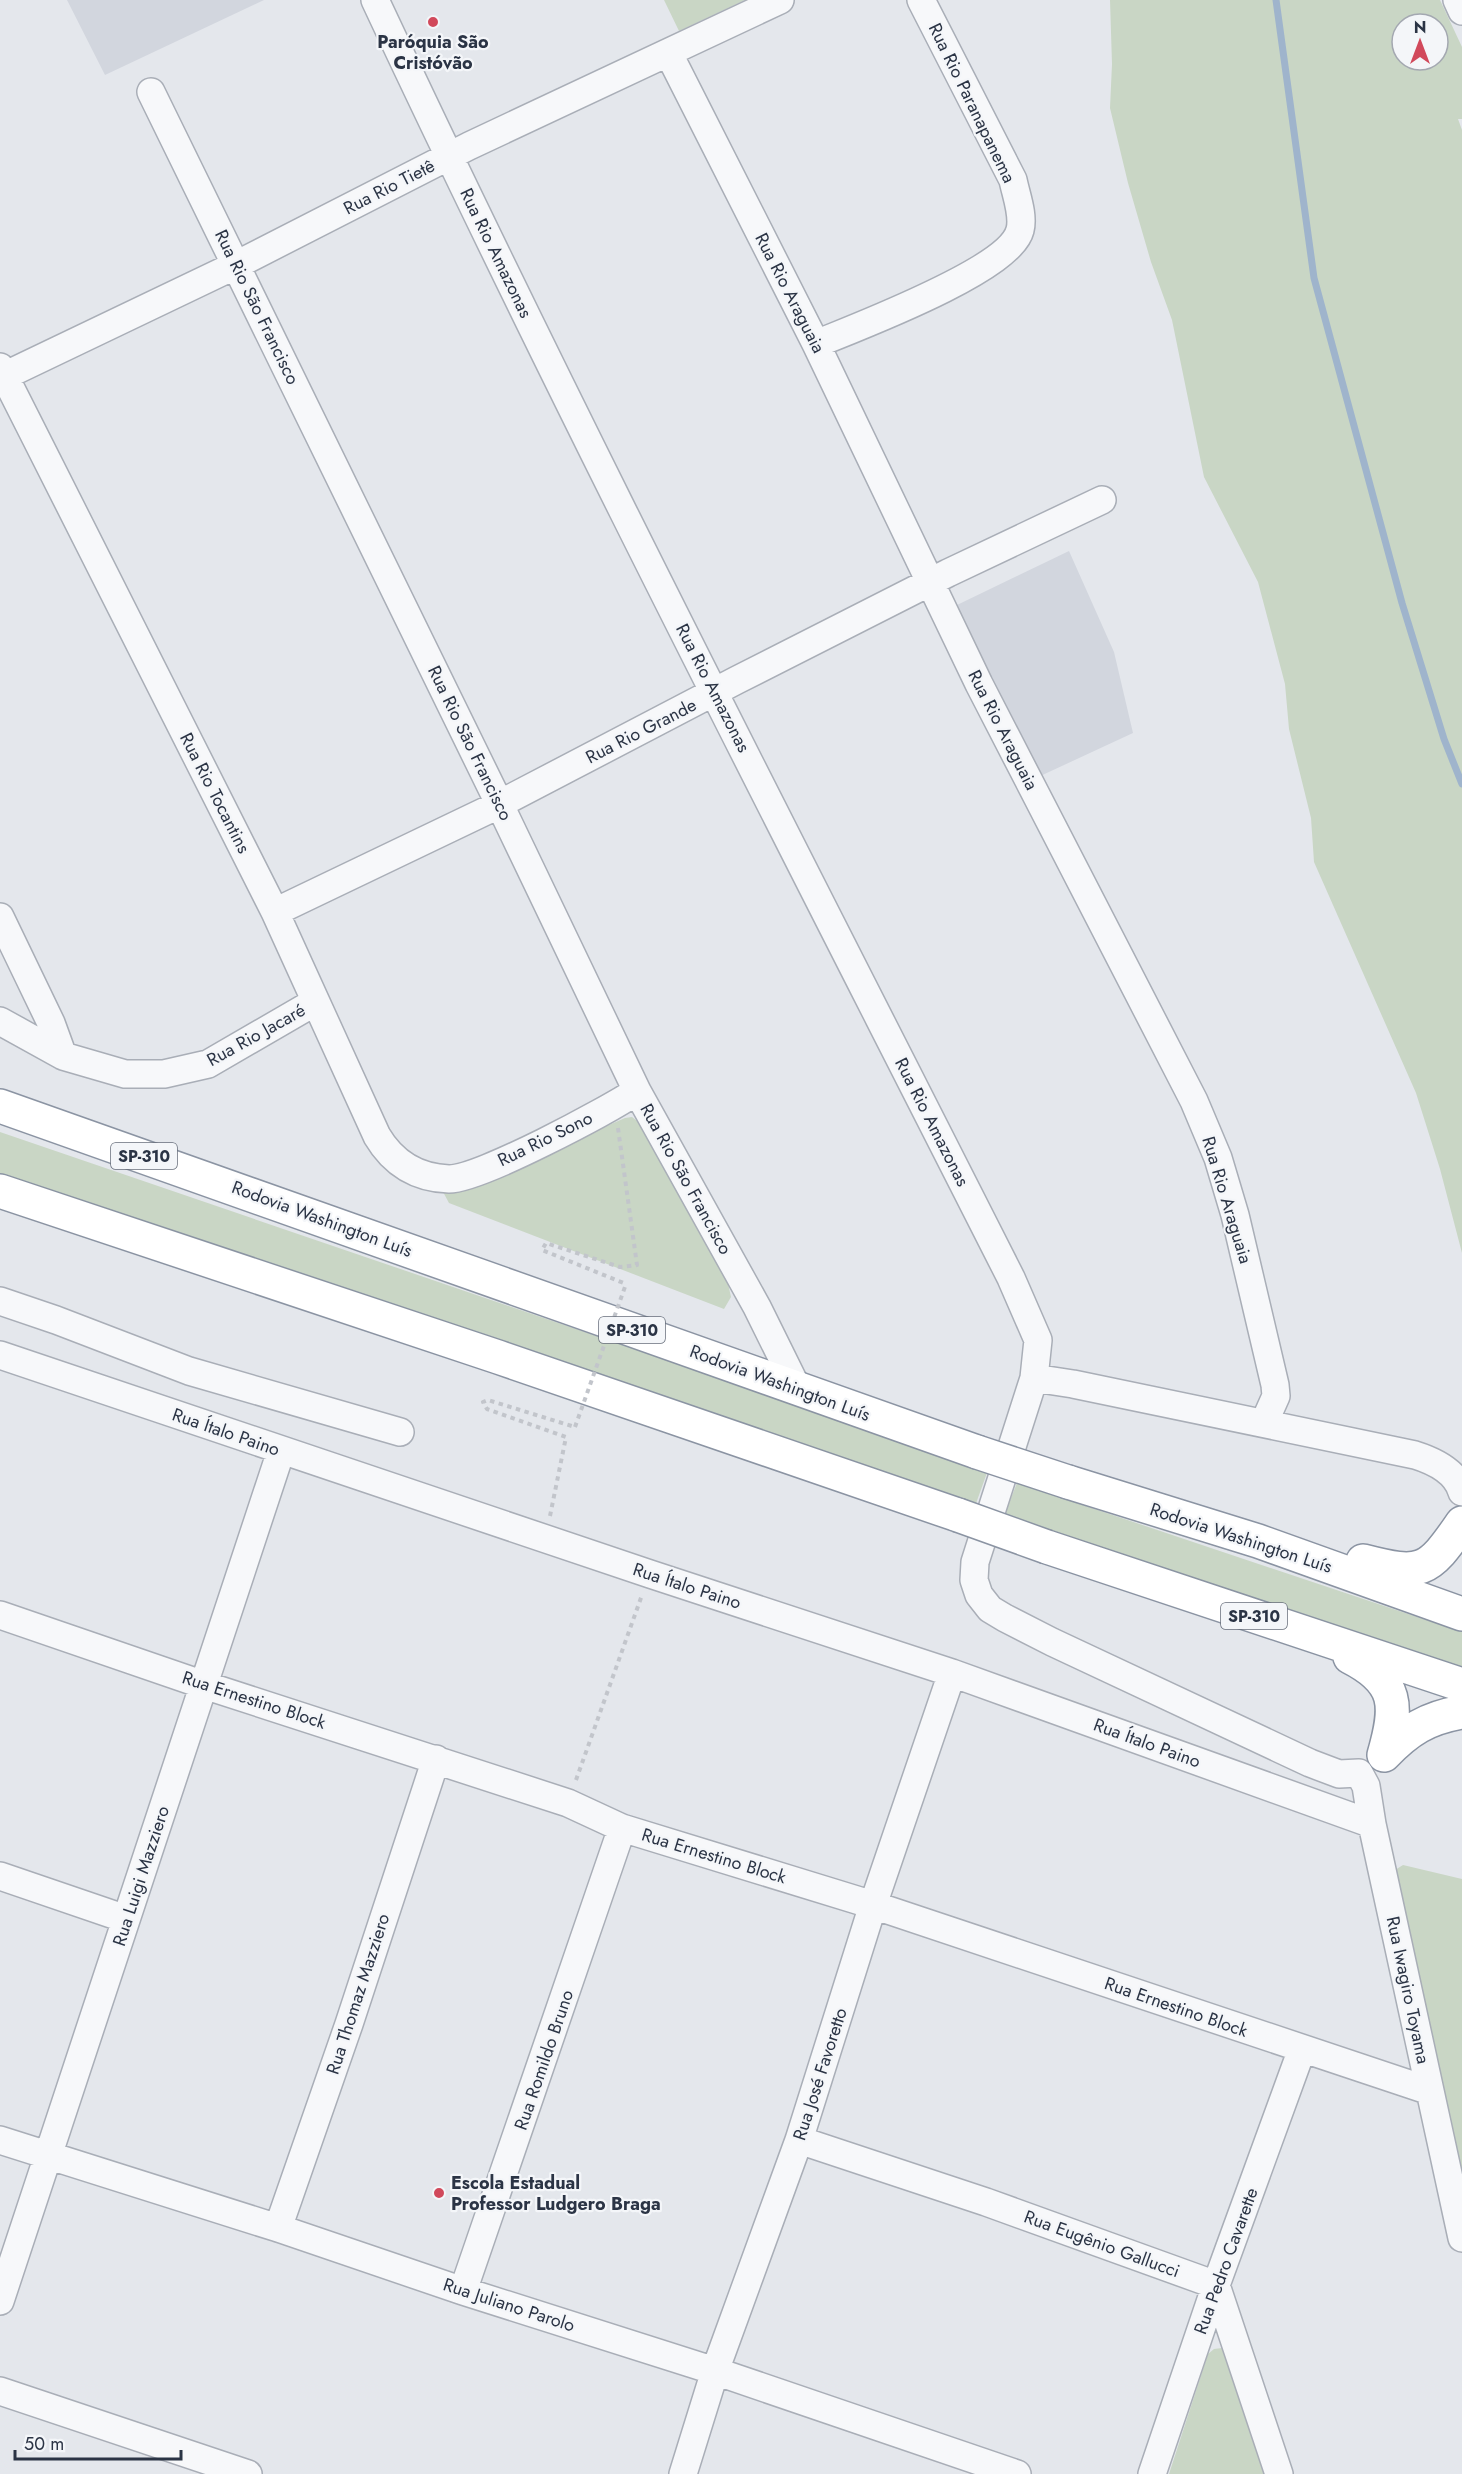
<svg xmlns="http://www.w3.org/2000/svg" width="1462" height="2474" viewBox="0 0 1462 2474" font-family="Jost,sans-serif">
<rect width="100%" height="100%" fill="#e4e7ec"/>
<path fill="#d2d6de" d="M67,0H264L105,75Z
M1069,551L1114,652L1133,733L1036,778L957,605Z"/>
<path fill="#c9d6c5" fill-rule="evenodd" d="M664,0H745L679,31Z
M1110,0H1440L1462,47V119H1458L1462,130V1253L1440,1169L1416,1093L1314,862L1311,818L1289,729L1285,684L1258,582L1204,477L1172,320L1151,262L1128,183L1110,108L1112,64ZM1402,24H1438V60H1402Z
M632,1117L641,1124L726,1274L731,1297L724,1309L449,1203L442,1190L558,1147L625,1118Z
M0,1132L988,1470L974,1509L0,1182Z
M1017,1483L1462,1632V1669L1003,1518Z
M1403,1865L1462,1879V2180L1395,1870Z
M1222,2348L1230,2352L1266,2474H1169L1208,2354L1214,2349Z"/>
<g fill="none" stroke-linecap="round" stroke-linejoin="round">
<path stroke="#9fb4cc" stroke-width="7" d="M1276,0L1314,278L1402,603L1444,739L1462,784"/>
<g stroke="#a9aeb7" stroke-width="30">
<path id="minor" d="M375,0C577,431 796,853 1011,1278L1038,1340L1034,1378L975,1562L974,1580L979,1595L990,1609L1005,1618L1052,1642L1310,1763L1339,1774L1359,1773
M1457,0L1462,11
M669,54L816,344L979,684L1194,1101L1218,1158L1235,1215L1275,1385L1276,1396L1264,1423
M151,92L499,803L637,1091L757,1307L798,1390
M816,344C857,327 1010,270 1020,230C1024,215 1016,195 1013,180L921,0
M0,367L275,912L377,1136C393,1163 417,1178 449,1179C480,1179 607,1111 637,1091
M0,378L236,265L469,146L780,0
M275,912L490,809L737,680L948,573L1102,500
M0,917L51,1023L63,1056L125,1074H164L208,1064L315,1002
M0,1021L63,1056
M0,1301L56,1320L189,1371L400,1432
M0,1355L650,1574L952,1673L1372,1824
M1034,1378L1073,1384L1415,1455C1434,1461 1456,1471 1462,1492
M0,1615L204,1685L568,1803L622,1828L873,1905L1430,2091
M1359,1773L1366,1786L1372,1824L1462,2238
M0,1876L126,1919
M0,2140L278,2228L463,2291L715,2371L1017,2474
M799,2140L986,2202L1216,2285L1279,2474
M278,2228L349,2024L436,1759
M463,2291L622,1828
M0,2301L281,1451
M0,2391L248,2474
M683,2474L715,2371L799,2140L873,1905L952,1673
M1152,2474L1216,2285L1302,2049"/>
</g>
<g stroke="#8b94a3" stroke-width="36">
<path id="highway" d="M0,1106L977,1452
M0,1191L498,1357L958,1515
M1068,1482L1258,1541L1462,1614
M1047,1547L1462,1685
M1363,1561C1421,1576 1428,1573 1462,1523
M1350,1657C1399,1682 1398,1706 1384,1755
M1384,1755C1408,1730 1427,1718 1462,1712"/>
</g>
<path stroke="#c2c5cb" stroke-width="4" stroke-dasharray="4.5 4.5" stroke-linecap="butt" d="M618,1128L637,1265L620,1267L546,1243L542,1250L626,1284
M550,1516L566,1437L487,1409L483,1402L488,1400L575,1427
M576,1780L642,1595"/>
<use href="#minor" stroke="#f7f8fa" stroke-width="27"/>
<use href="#highway" stroke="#fff" stroke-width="33"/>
<g stroke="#8b94a3" stroke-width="36" stroke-linecap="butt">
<path id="highway-bridge" d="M977,1452L1068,1482
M958,1515L1047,1547"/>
</g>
<path stroke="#c2c5cb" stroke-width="4" stroke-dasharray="4.5 4.5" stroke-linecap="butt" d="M575,1427L626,1284"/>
<use href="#highway-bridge" stroke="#fff" stroke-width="33"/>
</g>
<g fill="#d1495b" stroke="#f4f6f9" stroke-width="2">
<circle cx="433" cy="22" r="6"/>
<circle cx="439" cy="2193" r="6"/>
</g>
<g text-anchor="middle" stroke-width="4.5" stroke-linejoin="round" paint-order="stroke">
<g fill="#f4f6f9" stroke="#676e7b" stroke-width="1.5">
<rect x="111" y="1143" width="66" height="26" rx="4.5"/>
<rect x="599" y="1317" width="66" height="26" rx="4.5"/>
<rect x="1221" y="1603" width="66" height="26" rx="4.5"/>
</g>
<g font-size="16" font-weight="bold" fill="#2b3445">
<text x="144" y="1162">SP-310</text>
<text x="632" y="1336">SP-310</text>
<text x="1254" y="1622">SP-310</text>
</g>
<g font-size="18" font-weight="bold" fill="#2b3445" stroke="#f4f6f9">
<text x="433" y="48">Paróquia São<tspan x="433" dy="21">Cristóvão</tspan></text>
<text x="451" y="2189" text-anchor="start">Escola Estadual<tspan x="451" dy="21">Professor Ludgero Braga</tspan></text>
</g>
<g font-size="18" fill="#2b3445" stroke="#f4f6f9">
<text transform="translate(972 103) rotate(64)" y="6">Rua Rio Paranapanema</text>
<text transform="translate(389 187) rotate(-27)" y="6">Rua Rio Tietê</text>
<text transform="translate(496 253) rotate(64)" y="6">Rua Rio Amazonas</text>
<text transform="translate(790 293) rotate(63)" y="6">Rua Rio Araguaia</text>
<text transform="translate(257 307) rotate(64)" y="6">Rua Rio São Francisco</text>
<text transform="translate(713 688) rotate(63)" y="6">Rua Rio Amazonas</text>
<text transform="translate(1003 730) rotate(63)" y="6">Rua Rio Araguaia</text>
<text transform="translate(641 731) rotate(-27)" y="6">Rua Rio Grande</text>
<text transform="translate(470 743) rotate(64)" y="6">Rua Rio São Francisco</text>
<text transform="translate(215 793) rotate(63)" y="6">Rua Rio Tocantins</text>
<text transform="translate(256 1035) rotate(-29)" y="6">Rua Rio Jacaré</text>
<text transform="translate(932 1122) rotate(63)" y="6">Rua Rio Amazonas</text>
<text transform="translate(545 1139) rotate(-26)" y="6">Rua Rio Sono</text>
<text transform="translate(686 1179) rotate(61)" y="6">Rua Rio São Francisco</text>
<text transform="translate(1227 1200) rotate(73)" y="6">Rua Rio Araguaia</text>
<text transform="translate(322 1219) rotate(20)" y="6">Rodovia Washington Luís</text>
<text transform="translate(780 1383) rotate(20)" y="6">Rodovia Washington Luís</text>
<text transform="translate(226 1432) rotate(19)" y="6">Rua Ítalo Paino</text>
<text transform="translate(1241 1538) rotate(18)" y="6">Rodovia Washington Luís</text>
<text transform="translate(687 1586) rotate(18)" y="6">Rua Ítalo Paino</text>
<text transform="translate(254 1700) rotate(18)" y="6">Rua Ernestino Block</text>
<text transform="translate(1147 1743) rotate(20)" y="6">Rua Ítalo Paino</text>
<text transform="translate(714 1856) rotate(17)" y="6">Rua Ernestino Block</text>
<text transform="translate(141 1876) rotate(-72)" y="6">Rua Luigi Mazziero</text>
<text transform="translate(1408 1990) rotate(78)" y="6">Rua Iwagiro Toyama</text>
<text transform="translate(358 1994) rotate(-72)" y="6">Rua Thomaz Mazziero</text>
<text transform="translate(1176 2007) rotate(19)" y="6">Rua Ernestino Block</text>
<text transform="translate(544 2060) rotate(-71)" y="6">Rua Romildo Bruno</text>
<text transform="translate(820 2074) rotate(-72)" y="6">Rua José Favoretto</text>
<text transform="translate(1102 2244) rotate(20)" y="6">Rua Eugênio Gallucci</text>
<text transform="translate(1226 2261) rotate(-70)" y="6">Rua Pedro Cavarette</text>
<text transform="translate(509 2305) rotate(18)" y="6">Rua Juliano Parolo</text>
</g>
</g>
<g transform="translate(1420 42)"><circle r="28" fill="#f4f6f9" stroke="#a4a8b1" stroke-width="1.5"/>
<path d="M0-4.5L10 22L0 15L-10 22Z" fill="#d1495b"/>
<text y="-9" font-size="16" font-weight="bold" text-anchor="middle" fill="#2b3445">N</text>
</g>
<path d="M15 2450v9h166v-9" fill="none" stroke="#2b3445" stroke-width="3"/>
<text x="24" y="2450" font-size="18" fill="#2b3445" stroke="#f4f6f9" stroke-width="4.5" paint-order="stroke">50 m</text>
</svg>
